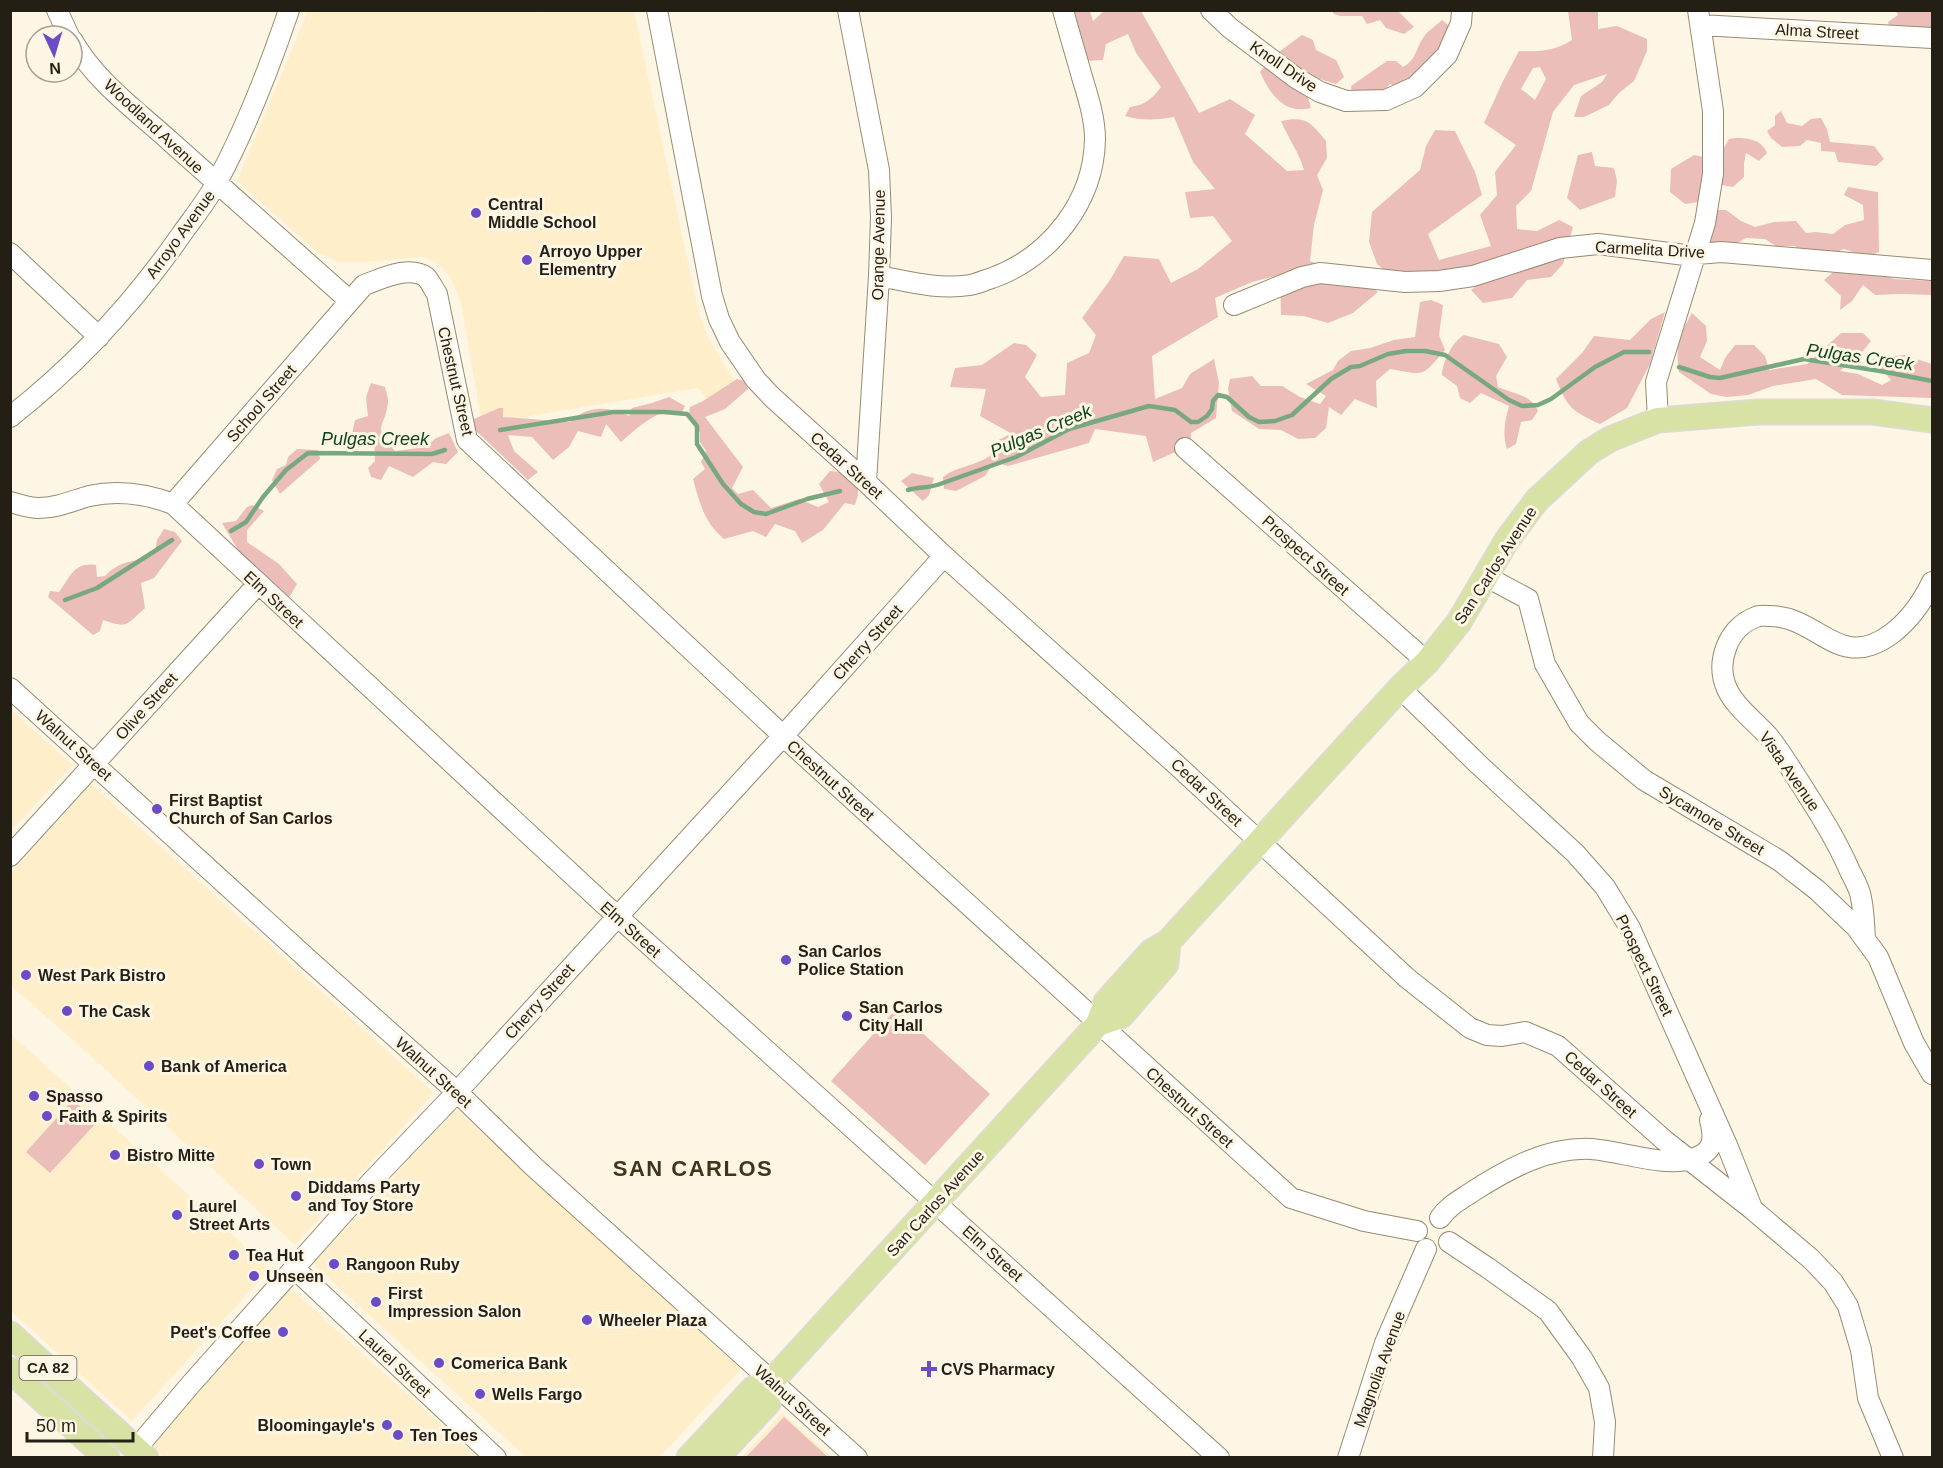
<svg xmlns="http://www.w3.org/2000/svg" width="1943" height="1468" viewBox="0 0 1943 1468" font-family="Arial,sans-serif">
<rect width="100%" height="100%" fill="#fef6e5"/>
<path fill="#ffeeca" d="M537,10L538,13L553,10L634,11L699,314L709,339L736,384L710,403L698,388L482,424L461,303L451,279L441,266L431,260L420,257L365,262H337L316,251L237,181L308,11Z
M11,710L73,765L11,830Z
M91,784L434,1093L295,1245L95,1060L11,986V873Z
M11,1034L270,1269L132,1421L11,1311Z
M456,1109L741,1369L660,1457H526L313,1264Z
M290,1288L477,1457L165,1458L148,1442Z
M782,1413L832,1457L741,1458Z"/>
<path fill="#ebbeba" fill-rule="evenodd" d="M1069,11H1090L1093,21L1104,11H1141L1199,113L1230,99L1255,115L1245,134L1287,171L1304,170C1299,152 1288,138 1281,121C1307,116 1310,122 1326,141L1327,158L1317,175L1323,190L1314,225L1310,261L1324,266L1348,268L1378,292L1353,313L1328,323L1304,316L1281,315L1280,275L1252,282L1215,298L1218,317L1152,356L1155,399L1182,388L1190,374L1214,359L1219,383L1216,418L1191,433V445L1153,462L1146,436L1095,429L1089,443L1008,466L994,462L985,476L956,491L944,489L943,477C957,466 975,466 990,456L991,444L1010,434L1014,435L980,416L986,389L950,387L955,368L982,365L1014,343L1026,345L1037,355L1025,377L1041,397L1065,395L1067,363L1089,353L1096,335L1082,318L1110,280L1124,256L1159,259L1171,283L1198,269L1232,241L1213,216L1190,218L1185,192L1215,189L1193,162L1174,117C1158,120 1141,121 1125,116L1130,107C1145,105 1152,99 1161,87L1136,53L1128,34L1106,44L1103,60L1086,61Z
M1332,11H1398L1414,27L1404,34L1386,28L1380,20L1367,24L1362,16H1340L1334,14Z
M1568,11H1598V29L1617,26L1647,39V51L1634,81L1619,93L1609,105L1584,117H1574L1581,96L1602,82L1607,74L1574,85L1553,112L1531,191L1516,206L1517,229L1537,231L1559,220L1573,227L1563,264L1551,277L1527,280L1512,298L1483,303L1471,290L1490,276L1423,275L1386,272L1377,264L1369,242L1372,212L1420,170L1426,146L1435,130L1455,131L1475,172L1482,195L1428,234L1439,260L1491,246L1480,215L1497,195L1495,172L1516,145L1484,123L1502,83L1519,51C1539,52 1555,51 1572,40ZM1540,67L1546,79L1535,100L1521,89L1533,68Z
M1896,11H1932V36L1890,28L1888,22L1898,15Z
M1442,20L1453,29L1444,53L1400,88L1390,84L1379,97L1352,95L1351,86L1387,61H1396L1403,67C1417,59 1415,50 1423,38C1427,31 1436,26 1442,20Z
M1302,35L1313,40L1316,50L1336,60L1344,77L1336,84L1310,76L1306,90L1311,108C1284,115 1270,94 1260,72C1271,56 1287,46 1302,35Z
M1781,111L1787,123L1802,126L1811,119L1821,118L1827,129L1830,142L1874,146L1884,159L1876,166L1838,162L1835,152L1821,151V143L1807,140L1800,146L1782,147L1771,138L1767,131L1775,125V116Z
M1736,138C1749,138 1762,140 1767,153L1759,161L1746,153L1744,163V177L1733,187L1722,185L1717,174L1699,202L1685,204L1670,192L1671,169L1694,155L1704,157L1722,151L1729,139Z
M1592,152L1595,166L1614,168L1617,181L1615,197L1580,210L1567,198L1578,155Z
M1848,187L1878,192L1879,252L1867,257L1844,249L1835,253L1805,256L1795,246H1776L1765,239L1746,238L1732,246L1715,245L1706,239L1711,210H1726L1741,221L1755,227L1774,222L1796,221L1806,233L1816,232L1833,234L1845,225L1864,220L1863,205L1844,195Z
M1849,268L1880,273L1894,279L1932,281V295L1901,294L1875,295L1863,285L1852,301L1840,310L1841,296L1824,280L1832,273Z
M1431,300L1443,305L1439,335L1445,350C1421,378 1425,375 1390,369L1376,381L1377,408L1355,399L1341,415L1329,407L1326,428L1315,438L1298,439L1281,430L1259,429L1232,411L1228,389L1230,379L1252,376L1261,386H1282L1300,397L1320,404L1326,396L1306,384L1333,370L1338,361L1351,351L1370,348L1394,340L1415,337L1420,302Z
M1665,312L1650,364L1627,408L1600,424C1572,411 1568,409 1556,379L1582,353L1594,336L1630,340L1651,319Z
M1692,313L1706,326L1707,341L1700,357L1720,370L1725,358L1735,345H1754L1765,356L1769,370L1807,364L1841,333H1863L1871,341L1863,351L1840,371L1858,374L1882,385L1891,380L1872,359L1904,355L1932,364V398L1842,395L1816,379L1773,386L1748,395L1727,397L1711,394L1679,372C1675,346 1679,335 1692,313Z
M1464,335L1499,344L1507,357L1496,376L1498,387C1513,394 1531,394 1538,411L1532,420L1521,422L1516,444L1507,449C1502,433 1505,421 1509,406L1481,393L1470,403L1460,398L1457,386L1442,375C1443,361 1452,342 1464,335Z
M737,379L745,381L748,389L725,409L705,417L743,467L732,488L738,494L753,490L771,508L799,499L818,507L829,502L819,484L830,471L847,473L858,484V495L855,505L845,503L823,530L802,543L795,531L775,524L766,537L753,531L724,539C704,522 700,504 693,479L705,469L701,462L706,451L700,442V432C693,426 687,417 690,407L703,401Z
M371,383L385,387C386,391 388,397 388,402C386,428 370,424 395,451L426,447L436,438L449,433L458,452L446,464L433,462L413,477L389,466L381,480L371,477L368,468L375,461L374,438L352,434L355,420L368,416L366,397Z
M669,397L685,406L682,412C657,407 638,428 621,442L606,424L601,437L578,431L569,447L553,460L532,437L508,435L514,451L538,472L528,480L472,427L474,419L499,408H503V417L570,422C587,405 609,406 629,416L632,408L652,403Z
M297,449L318,450L320,459L280,494L272,480L277,469L286,465L288,457Z
M912,473L934,478L929,495L923,501L901,481Z
M252,505L264,511L247,530V542L279,564L297,584L290,596L279,595L241,555L222,523L236,521L247,507Z
M164,529L175,532L182,541L154,578L141,583L145,608C126,625 128,629 103,620L100,631L93,635L48,597L50,591L59,592C71,576 74,562 96,565L97,577L105,576C117,564 128,560 145,560L156,547L157,540Z
M896,1009L990,1094L925,1165L831,1081Z
M73,1100L97,1122L50,1173L26,1152Z
M784,1417L828,1457H746Z"/>
<g fill="none" stroke-linecap="round" stroke-linejoin="round">
<path stroke="#78a87f" stroke-width="4.5" d="M1679,367L1710,377L1720,378L1804,359L1880,371L1932,381
M500,430L613,412H664L687,414L697,426V444L723,484L741,504L754,512L766,514L807,499L840,491
M908,490C919,487 930,488 940,484L1016,457L1069,429L1149,406L1175,410L1191,422H1198L1207,416L1212,409L1213,401L1218,395L1227,397L1249,417L1259,422L1275,421L1292,415L1331,379L1351,367L1360,366L1388,354L1406,351H1425L1445,355L1509,400L1522,406L1538,405L1551,399L1595,367L1624,352H1649
M231,531L246,522L263,497L286,470L308,453L432,454L445,450
M65,600L97,588L172,540"/>
<g stroke="#978b70" stroke-width="22">
<path id="minor" d="M57,10L69,36
M657,10L712,296L719,319L730,342L756,380L772,397L866,482L944,556L1180,768L1407,978L1470,1028L1487,1035L1502,1036L1525,1032L1558,1046L1664,1140L1752,1209L1811,1259L1833,1282L1848,1306L1861,1350L1868,1398L1893,1458
M848,10L879,170L881,218L879,276L866,482
M1211,10L1230,28L1296,78L1320,92L1346,101L1386,100L1415,87L1447,55L1461,23L1462,10
M1701,25L1932,38
M72,40C95,81 137,111 171,142C231,195 290,248 350,301
M10,253L99,337
M879,276C910,282 939,290 970,285C977,284 985,280 992,278C1050,257 1094,202 1095,139C1095,118 1088,97 1082,77C1076,55 1069,33 1063,10
M1234,305L1302,277L1320,273L1405,282L1439,281L1473,276L1560,248L1598,244L1685,255L1721,252L1932,270
M10,417C78,364 132,305 181,235C193,218 207,201 217,182C246,128 269,69 289,10
M1658,420L1656,382L1705,223L1713,174V111L1698,10
M1185,448L1427,662
M10,502C19,504 29,508 38,508C57,508 72,501 89,496C117,490 147,494 173,504L606,906L1219,1458
M173,504L364,285C381,279 409,265 426,277C430,281 434,290 437,294L467,440L795,747L1291,1198L1364,1221L1417,1231
M1487,577L1528,599L1545,664L1579,723L1597,741L1644,780L1780,861L1817,890L1856,927L1878,957L1914,1043L1932,1074
M10,688L311,962L457,1092L533,1166L857,1458
M1400,688L1479,765L1575,853L1605,887L1630,928L1727,1145L1752,1208
M10,856L258,584
M1865,939C1864,925 1864,911 1861,898C1860,888 1853,878 1849,869C1836,839 1819,813 1802,786C1791,769 1781,752 1769,737C1755,721 1736,708 1727,689C1715,662 1728,627 1756,617C1759,615 1765,616 1769,616C1819,616 1838,672 1890,635C1909,621 1922,603 1932,582
M1440,1218C1449,1205 1462,1199 1475,1190C1510,1168 1548,1147 1591,1149C1620,1151 1664,1167 1691,1159C1714,1153 1715,1140 1710,1120
M1449,1242L1488,1268L1548,1311L1582,1358L1599,1388L1605,1422L1603,1458
M294,1268L496,1458
M136,1449L191,1384L372,1181L457,1092L783,736L944,556
M1348,1458L1385,1343L1426,1249"/>
</g>
<g stroke="#dcdbd9" stroke-width="27">
<path id="major" d="M1098,1024L1121,1016L1166,964L1168,942
M10,1334L146,1458
M10,1370L107,1458
M689,1458L753,1389L772,1381L1098,1024L1106,1002L1151,952L1168,942L1400,688L1427,662L1459,622L1507,540L1537,500L1589,452L1610,439L1658,420L1758,412H1873L1932,420
M716,1458L768,1403L772,1381"/>
</g>
<use href="#minor" stroke="#fff" stroke-width="20"/>
<use href="#major" stroke="#d7e2a4" stroke-width="24"/>
</g>
<g fill="#6c4bc4" stroke="#fef6e5" stroke-width="2">
<circle cx="476" cy="213" r="6"/>
<circle cx="527" cy="260" r="6"/>
<circle cx="157" cy="809" r="6"/>
<circle cx="786" cy="960" r="6"/>
<circle cx="26" cy="975" r="6"/>
<circle cx="67" cy="1011" r="6"/>
<circle cx="847" cy="1016" r="6"/>
<circle cx="149" cy="1066" r="6"/>
<circle cx="34" cy="1096" r="6"/>
<circle cx="47" cy="1116" r="6"/>
<circle cx="115" cy="1155" r="6"/>
<circle cx="259" cy="1164" r="6"/>
<circle cx="296" cy="1196" r="6"/>
<circle cx="177" cy="1215" r="6"/>
<circle cx="234" cy="1255" r="6"/>
<circle cx="334" cy="1264" r="6"/>
<circle cx="254" cy="1276" r="6"/>
<circle cx="376" cy="1302" r="6"/>
<circle cx="587" cy="1320" r="6"/>
<circle cx="283" cy="1332" r="6"/>
<circle cx="439" cy="1363" r="6"/>
<path d="M926 1360h6v6h6v6h-6v6h-6v-6h-6v-6h6z"/>
<circle cx="480" cy="1394" r="6"/>
<circle cx="387" cy="1425" r="6"/>
<circle cx="398" cy="1435" r="6"/>
</g>
<g text-anchor="middle" stroke-width="6" stroke-linejoin="round" paint-order="stroke">
<rect fill="#fef6e5" stroke="#656053" stroke-width="1.5" x="19.5" y="1356" width="57" height="24" rx="4.5"/>
<g font-size="15" font-weight="bold" fill="#231f14">
<text x="48" y="1373">CA 82</text>
</g>
<g font-size="16" fill="#231f14" stroke="#fef6e5">
<text transform="translate(1817 31) rotate(3)" y="6">Alma Street</text>
<text transform="translate(1284 66) rotate(34)" y="6">Knoll Drive</text>
<text transform="translate(154 126) rotate(43)" y="6">Woodland Avenue</text>
<text transform="translate(180 234) rotate(-54)" y="6">Arroyo Avenue</text>
<text transform="translate(878 245) rotate(-89)" y="6">Orange Avenue</text>
<text transform="translate(1650 249) rotate(3)" y="6">Carmelita Drive</text>
<text transform="translate(456 381) rotate(77)" y="6">Chestnut Street</text>
<text transform="translate(261 403) rotate(-49)" y="6">School Street</text>
<text transform="translate(847 465) rotate(42)" y="6">Cedar Street</text>
<text transform="translate(1306 555) rotate(42)" y="6">Prospect Street</text>
<text transform="translate(1495 565) rotate(-57)" y="6">San Carlos Avenue</text>
<text transform="translate(274 599) rotate(43)" y="6">Elm Street</text>
<text transform="translate(867 642) rotate(-48)" y="6">Cherry Street</text>
<text transform="translate(146 706) rotate(-48)" y="6">Olive Street</text>
<text transform="translate(74 745) rotate(42)" y="6">Walnut Street</text>
<text transform="translate(1790 771) rotate(55)" y="6">Vista Avenue</text>
<text transform="translate(831 780) rotate(42)" y="6">Chestnut Street</text>
<text transform="translate(1207 792) rotate(43)" y="6">Cedar Street</text>
<text transform="translate(1712 820) rotate(31)" y="6">Sycamore Street</text>
<text transform="translate(631 929) rotate(42)" y="6">Elm Street</text>
<text transform="translate(1645 965) rotate(64)" y="6">Prospect Street</text>
<text transform="translate(539 1001) rotate(-48)" y="6">Cherry Street</text>
<text transform="translate(434 1072) rotate(42)" y="6">Walnut Street</text>
<text transform="translate(1601 1084) rotate(42)" y="6">Cedar Street</text>
<text transform="translate(1190 1107) rotate(42)" y="6">Chestnut Street</text>
<text transform="translate(935 1203) rotate(-48)" y="6">San Carlos Avenue</text>
<text transform="translate(993 1253) rotate(42)" y="6">Elm Street</text>
<text transform="translate(395 1363) rotate(43)" y="6">Laurel Street</text>
<text transform="translate(1379 1369) rotate(-70)" y="6">Magnolia Avenue</text>
<text transform="translate(793 1400) rotate(42)" y="6">Walnut Street</text>
</g>
<g font-size="16" font-weight="bold" fill="#231f14" stroke="#fef6e5" text-anchor="start">
<text x="488" y="210">Central<tspan x="488" dy="18">Middle School</tspan></text>
<text x="539" y="257">Arroyo Upper<tspan x="539" dy="18">Elementry</tspan></text>
<text x="169" y="806">First Baptist<tspan x="169" dy="18">Church of San Carlos</tspan></text>
<text x="798" y="957">San Carlos<tspan x="798" dy="18">Police Station</tspan></text>
<text x="38" y="981">West Park Bistro</text>
<text x="859" y="1013">San Carlos<tspan x="859" dy="18">City Hall</tspan></text>
<text x="79" y="1017">The Cask</text>
<text x="161" y="1072">Bank of America</text>
<text x="46" y="1102">Spasso</text>
<text x="59" y="1122">Faith &amp; Spirits</text>
<text x="127" y="1161">Bistro Mitte</text>
<text x="271" y="1170">Town</text>
<text x="308" y="1193">Diddams Party<tspan x="308" dy="18">and Toy Store</tspan></text>
<text x="189" y="1212">Laurel<tspan x="189" dy="18">Street Arts</tspan></text>
<text x="246" y="1261">Tea Hut</text>
<text x="346" y="1270">Rangoon Ruby</text>
<text x="266" y="1282">Unseen</text>
<text x="388" y="1299">First<tspan x="388" dy="18">Impression Salon</tspan></text>
<text x="599" y="1326">Wheeler Plaza</text>
<text x="271" y="1338" text-anchor="end">Peet's Coffee</text>
<text x="451" y="1369">Comerica Bank</text>
<text x="941" y="1375">CVS Pharmacy</text>
<text x="492" y="1400">Wells Fargo</text>
<text x="375" y="1431" text-anchor="end">Bloomingayle's</text>
<text x="410" y="1441">Ten Toes</text>
</g>
<g font-size="18" font-style="italic" fill="#0d441c" stroke="#fef6e5">
<text transform="translate(1860 357) rotate(8)" y="6">Pulgas Creek</text>
<text transform="translate(1041 431) rotate(-23)" y="6">Pulgas Creek</text>
<text x="375" y="445">Pulgas Creek</text>
</g>
<g font-size="22" font-weight="bold" letter-spacing="1.5" fill="#3f341c" stroke="#fef6e5">
<text x="693" y="1176">SAN CARLOS</text>
</g>
</g>
<rect width="1943" height="1468" fill="none" stroke="#231f14" stroke-width="24"/>
<g transform="translate(54 54) rotate(176)"><circle r="28" fill="#fef6e5" stroke="#a6a091" stroke-width="1.5"/>
<path d="M0-4.5L10 22L0 15L-10 22Z" fill="#6c4bc4"/>
<text y="-9" font-size="16" font-weight="bold" text-anchor="middle" fill="#231f14">N</text>
</g>
<path d="M27 1432v9h106v-9" fill="none" stroke="#231f14" stroke-width="3"/>
<text x="36" y="1432" font-size="18" fill="#231f14" stroke="#fef6e5" stroke-width="4.5" paint-order="stroke">50 m</text>
</svg>
